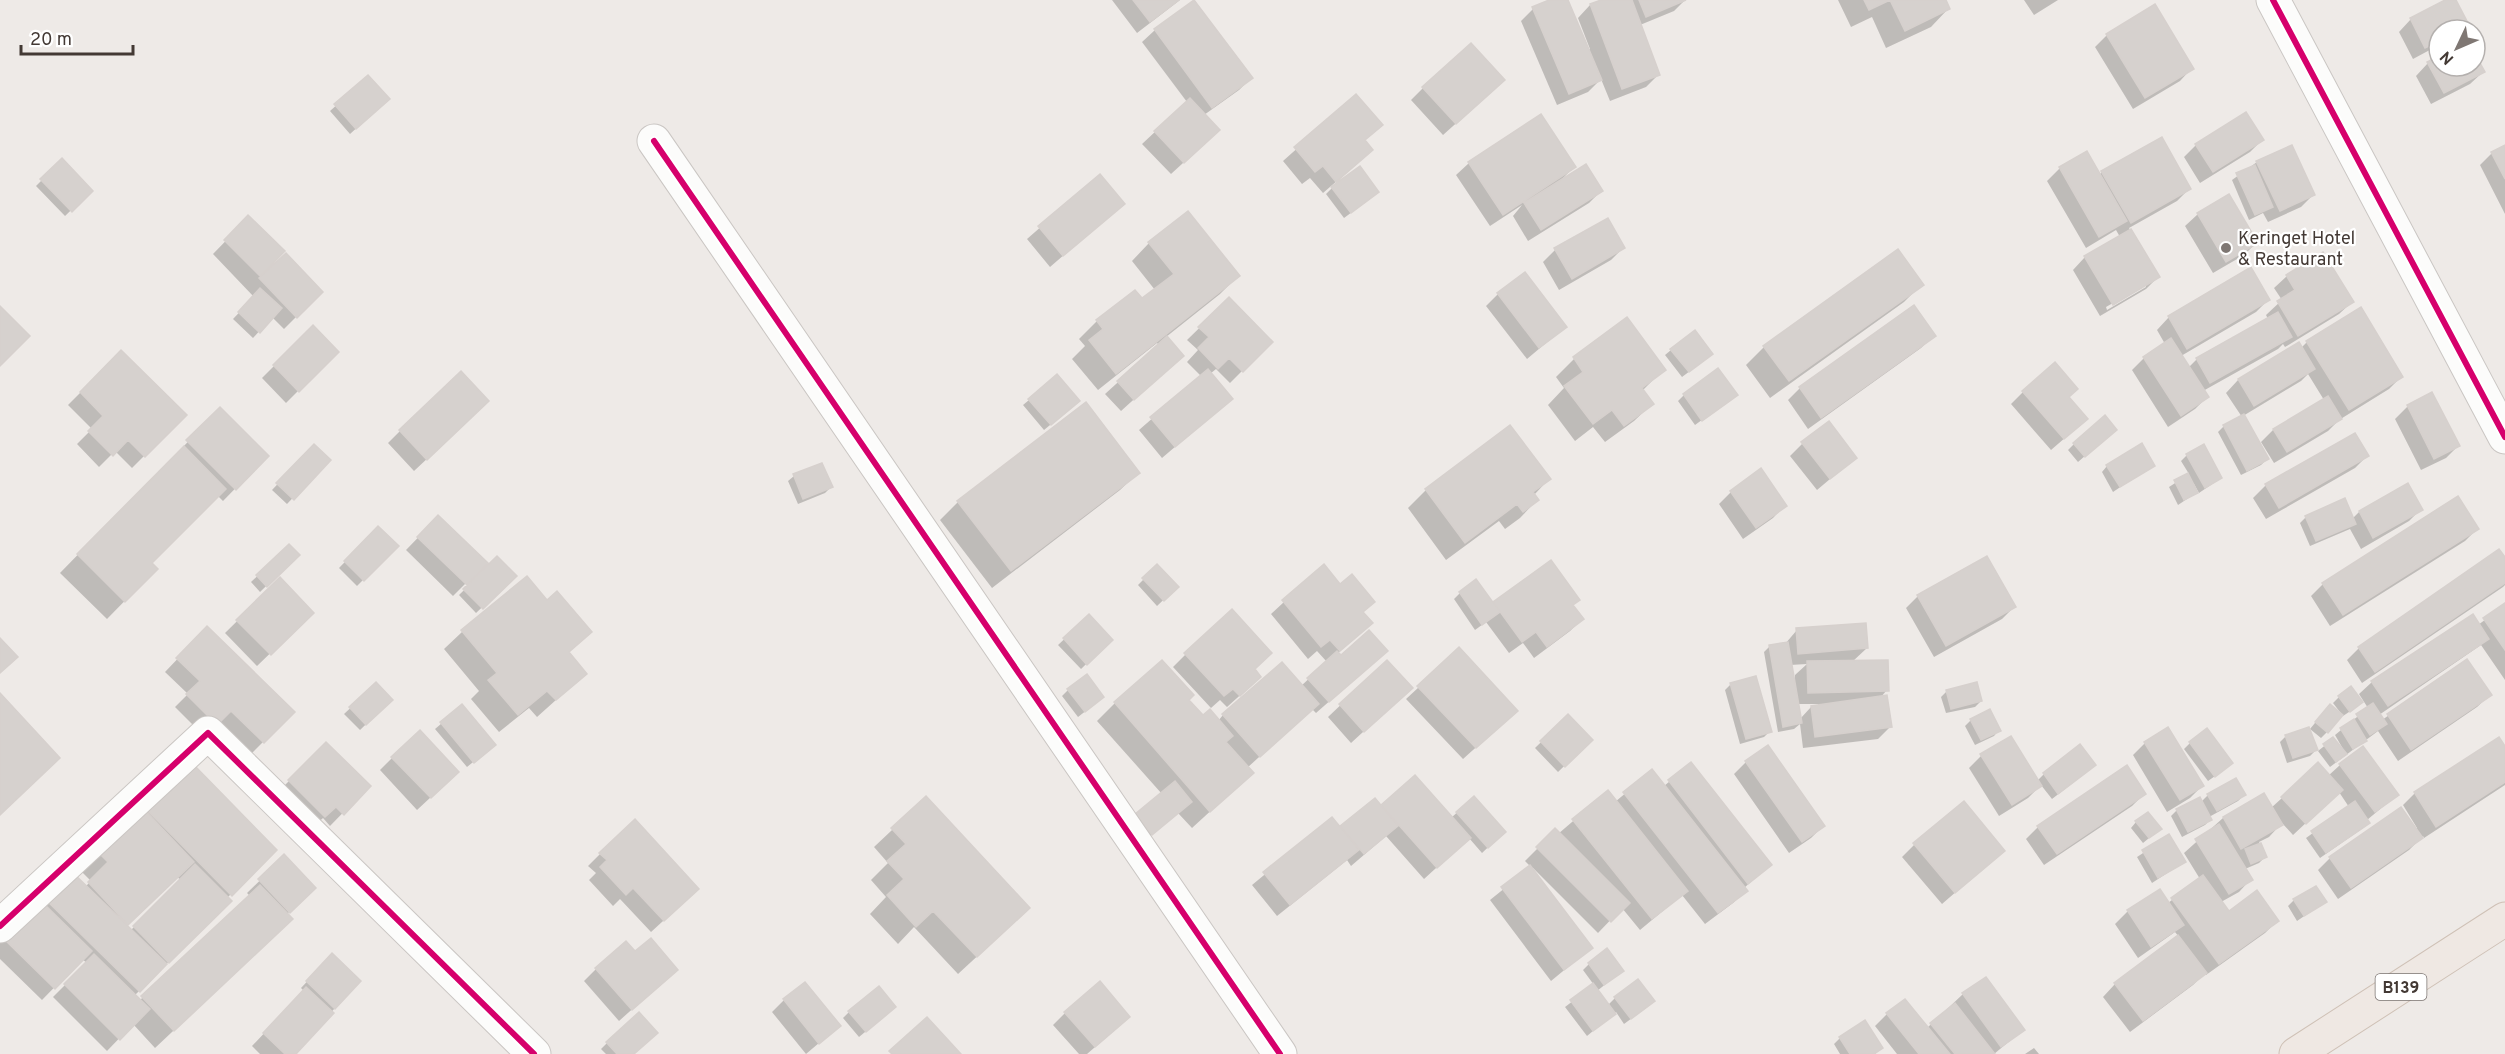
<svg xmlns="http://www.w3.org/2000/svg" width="2505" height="1054" viewBox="0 0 2505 1054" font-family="Overpass,sans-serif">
<rect width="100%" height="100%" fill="#eeeae7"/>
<path fill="#0003" fill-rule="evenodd" d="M1112,0H1180L1137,33Z
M1553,0H1566L1588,50L1590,49L1578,18L1590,5L1605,0H1685L1674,11L1640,25L1658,75L1646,87L1610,101L1601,79L1588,92L1557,105L1521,21L1533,9Z
M1838,0H1944L1948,9L1931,27L1886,48L1872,17L1851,27Z
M2024,0H2058L2034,15Z
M2449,0H2455L2468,25L2462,30H2439V45L2413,59L2399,32L2411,19Z
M1195,1L1251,78L1239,90L1204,115L1206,142L1171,174L1142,144L1187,102L1142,42L1155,30Z
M2107,35L2192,68L2180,81L2133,109L2095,47Z
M2475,57L2483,72L2470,84L2431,104L2416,76L2428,63L2439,58V66H2475Z
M368,77L382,105L350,134L330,111Z
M1423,88L1491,92L1443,135L1411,100Z
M1356,96L1368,137L1364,141L1359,162L1323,193L1310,178L1302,184L1283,161Z
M1541,116L1574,167L1559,182L1601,191L1589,203L1528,241L1513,216L1522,205L1490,226L1456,175L1469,163Z
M2262,140L2250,152L2200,183L2184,157L2196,145Z
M2505,146V214L2480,165L2492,153Z
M2086,153L2099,175L2102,172L2189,189L2177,201L2129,228L2158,277L2146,289L2100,316L2073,270L2085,257L2120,237L2116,230L2086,248L2047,181L2060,168ZM2146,284V287L2107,310L2106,307Z
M62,160L91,191L65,216L36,186Z
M2257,162L2313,195L2301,207L2268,222L2263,213L2249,220L2232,180Z
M1099,176L1123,204L1050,267L1027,239Z
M1332,188L1371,198L1344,218L1326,194Z
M2198,214L2257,242L2244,255L2213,273L2185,226Z
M248,218L264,273L286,255L321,292L284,329L272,317L253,338L233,319L254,297L213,254Z
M1149,243L1238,276L1220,294L1166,337L1182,356L1121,411L1105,394L1159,345L1157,343L1098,390L1072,359L1085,346L1079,339L1097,321L1142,300L1155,290L1132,261Z
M1624,247L1611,260L1559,290L1543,262L1555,250Z
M2287,276L2352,302L2339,314L2285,347L2283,344L2278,349L2203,391L2207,397L2195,409L2168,427L2132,370L2144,358L2165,344L2157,330L2169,317L2268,300L2256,312L2181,356L2188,368L2197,359L2268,319L2266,315L2282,300L2274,288Z
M1922,284L1904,302L1770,398L1746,365L1764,347Z
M1498,294L1565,327L1527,359L1486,306Z
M1229,299L1271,342L1230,383L1216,369L1210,374L1231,399L1162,458L1139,430L1201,376L1187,362L1198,350L1187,340Z
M1627,319L1664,369L1642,391L1652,404L1634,421L1605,442L1593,427L1575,441L1548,405L1564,388L1556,377L1574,359Z
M313,327L337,352L286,403L262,378Z
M1934,335L1921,348L1808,429L1788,400L1800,388Z
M2307,342L2401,377L2389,389L2339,420L2328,431L2274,463L2261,442L2273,430L2324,400L2308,374L2301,381L2243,416L2267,459L2261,465L2241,475L2218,432L2224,426L2242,417L2226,393L2238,380L2298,344L2301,348Z
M1671,350L1706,359L1682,377L1665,355Z
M121,352L185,415L132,468L115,451L99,467L77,444L92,429L68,405Z
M2023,392L2068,397L2073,431L2051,450L2011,404Z
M2432,394L2458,446L2446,458L2421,470L2395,419L2408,406Z
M1684,395H1736L1695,425L1678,401Z
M1029,400L1072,407L1044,430L1023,405Z
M220,409L267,456L223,501L217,495L150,563L156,569L107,619L60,573Z
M475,414L414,471L388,443L400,431Z
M1510,427L1549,479L1534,495L1537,500L1520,518L1505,529L1499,521L1446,560L1408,508L1426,490Z
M2109,435L2078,462L2068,450L2074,444Z
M2354,435L2367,456L2355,468L2266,519L2253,498L2266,485Z
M1802,444L1855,458L1817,490L1790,456Z
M314,446L329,460L287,504L272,490Z
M2187,455L2221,478L2199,493L2194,484L2192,485L2196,493L2178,505L2169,487L2189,474L2181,461Z
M2153,465L2113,492L2102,472L2107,466Z
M1138,473L1120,490L992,588L940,520L958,502Z
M794,476L831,487L825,493L798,504L788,481Z
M2407,485L2421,509L2409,521L2361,549L2350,529L2310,546L2300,523L2306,517L2352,519L2359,512Z
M1731,492L1785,505L1773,518L1743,539L1719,504Z
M438,517L486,563L453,596L406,550Z
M378,528L397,546L357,586L339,568Z
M2477,529L2465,541L2330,626L2311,596L2323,584Z
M289,546L298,555L260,592L251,582Z
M497,558L515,576L476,613L459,595Z
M2505,560V585L2503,587L2362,683L2347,660L2359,648Z
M1157,566L1177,587L1157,606L1138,585Z
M1323,566L1340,586L1373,602L1362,613L1371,623L1338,653L1341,657L1373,663L1316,713L1312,709L1247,768L1252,773L1192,828L1178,813L1145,840L1130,821L1162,794L1097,721L1115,703L1187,700L1202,717L1218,721L1223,715L1301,686L1327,662L1317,651L1308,659L1271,614Z
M527,578L547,602L590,632L568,653L585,674L537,717L529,708L499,732L471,699L479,691L444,649L462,632Z
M280,579L312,613L257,666L225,633Z
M1460,593L1492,604L1572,606L1582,619L1570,631L1534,658L1523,643L1509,653L1486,622L1475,630L1454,599Z
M1918,596L2014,607L2002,619L1934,657L1906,608Z
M2505,605V680L2481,645L2379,715L2382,720L2467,661L2490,695L2477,707L2398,761L2378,731L2330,767L2318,751L2333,739L2342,750L2343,749L2335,735L2368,708L2359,694L2372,682L2478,625Z
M1089,616L1111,640L1081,669L1058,645Z
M207,628L293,712L250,755L204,736L175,707L188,694L165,672Z
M1797,630L1867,648L1852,662L1887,690L1880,698L1890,727L1878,739L1803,748L1800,724L1794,729L1778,732L1764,652L1770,646L1785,644ZM1807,664L1795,675V683L1793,684L1790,665ZM1797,704H1818V706L1811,707L1800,719Z
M1186,654L1253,669L1247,689L1227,707L1220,700L1211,708L1173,667Z
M1386,662L1398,700L1351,743L1328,717Z
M376,684L391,700L360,730L344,714Z
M1731,684L1770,731L1764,737L1740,744L1725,690Z
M1419,687L1503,723L1463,759L1406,699Z
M1068,690L1096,703L1078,717L1062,696Z
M1947,691L1981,701L1975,707L1946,713L1941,697Z
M2339,697L2355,708L2343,716L2333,703Z
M462,706L488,750L467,767L435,729Z
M2324,712L2327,732L2321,738L2310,729Z
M1568,716L1591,740L1558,772L1535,748Z
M1971,720L1999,730L1994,736L1975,745L1965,726Z
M2286,736L2316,750L2310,756L2287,763L2280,742Z
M2145,743L2202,786L2190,798L2167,812L2133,755Z
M2190,743L2225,769L2208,781L2184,749Z
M326,744L369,786L330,826L323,818L312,828L277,793Z
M2505,749V785L2424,838L2423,836L2409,850L2338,899L2318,870L2330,858L2415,829L2417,828L2403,805L2415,793Z
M1981,756L2037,781L2044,774L2088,771L2052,799L2041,785L2028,798L1999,816L1969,768Z
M392,758L445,784L417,810L380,770Z
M1746,762L1823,826L1811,838L1789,853L1734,774Z
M191,764L275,850L227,898L230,901L134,996L139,1001L250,896L247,893L284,857L314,888L286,915L273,937L155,1048L133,1024L107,1051L53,997L87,963L82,959L42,1000L0,959V941L31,909L85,887L91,881L78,868ZM177,877L181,880L130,931L125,926Z
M1691,764L1770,865L1744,888L1746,891L1733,903L1705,924L1682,895L1640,930L1622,908L1598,933L1533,868L1531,870L1591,948L1551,981L1490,900L1531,867L1525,861L1555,831L1558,834L1607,792L1615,802L1652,771L1664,786Z
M2340,765L2397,795L2367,820L2368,822L2363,828L2320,858L2306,838L2349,807L2339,792L2293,835L2282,823L2269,837L2259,842L2265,857L2259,863L2245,869L2251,879L2239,892L2221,902L2228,913L2277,921L2265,933L2206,975L2205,973L2193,985L2130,1032L2103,997L2115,984L2179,937L2175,932L2138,958L2115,924L2127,912L2159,891L2168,903L2200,879L2184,853L2223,818L2263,795L2271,808L2282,798L2328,776Z
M1415,777L1451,818L1473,798L1504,832L1482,853L1469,838L1424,879L1386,836L1351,866L1347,860L1277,916L1252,885L1332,819L1340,829L1375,800L1381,808Z
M2144,794L2132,806L2044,865L2026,839L2038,827Z
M2208,795H2244L2238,801L2209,817L2211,819L2205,825L2182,837L2171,816L2177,810L2201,802Z
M926,798L1010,926L958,974L914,927L898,944L870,914L886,897L871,880L888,863L874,847Z
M2136,822L2154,834L2143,843L2131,828Z
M2169,836L2184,862L2152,883L2137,857Z
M1914,845L2003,851L1942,904L1902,857Z
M600,854L685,901L651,932L620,899L613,906L589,880L596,873L588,866Z
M2294,900L2325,902L2297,921L2288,906Z
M635,953L676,970L619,1021L584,981L596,969Z
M332,955L359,981L294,1054H260L252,1046L304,991L301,988Z
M1589,964L1622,971L1597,991L1608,1005L1615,998L1647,1007L1624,1024L1616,1012L1587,1036L1565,1007L1594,985L1583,970Z
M1963,994L2023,1030L1994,1054H1897L1875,1026L1887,1014L1927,1028Z
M784,1000L839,1026L806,1054L772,1012Z
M849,1012L888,1013L859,1037L843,1018Z
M1065,1013L1116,1029L1087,1054H1079L1053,1025Z
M1840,1038L1881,1048L1875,1054H1840L1834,1044Z
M607,1043L633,1054H606L601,1049Z
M2034,1048L2039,1054H2025Z"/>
<path fill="#d6d1ce" stroke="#d6d0cd" stroke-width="1.5" d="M1133,0H1179L1150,22Z
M1194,0L1253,78L1212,108L1154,29Z
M1549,0H1568L1602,80L1569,94L1532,7Z
M1601,0H1632L1660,75L1622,89L1590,4Z
M1639,0H1686L1646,17Z
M1864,0H1890L1869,10Z
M1890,0H1946L1950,9L1905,31Z
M2445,0H2456L2469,25L2460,30H2439V41L2425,48L2410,18Z
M2155,4L2194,69L2145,98L2106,34Z
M1471,43L1505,80L1456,124L1422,87Z
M2475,54L2485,72L2444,93L2427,62L2439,56V66H2475Z
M368,75L390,99L356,129L334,104Z
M1356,94L1383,125L1365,140L1373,150L1336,182L1323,166L1315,172L1294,147Z
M1190,98L1220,130L1184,163L1154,131Z
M2246,112L2264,140L2213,172L2195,144Z
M1541,114L1576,167L1503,215L1468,162Z
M2162,137L2191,189L2131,223L2101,171Z
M2292,145L2315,195L2280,211L2256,161Z
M2505,145V179L2491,152Z
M2087,151L2127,221L2099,237L2059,167Z
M62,158L93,191L72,212L40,179Z
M1586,164L1603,191L1541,230L1524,203Z
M2255,165L2273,207L2255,215L2236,173Z
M1360,166L1379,192L1351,213L1331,187Z
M1100,174L1125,204L1063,256L1038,226Z
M2229,194L2258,243L2226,262L2197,213Z
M1188,211L1240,276L1116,374L1089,340L1103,329L1096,320L1135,290L1142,298L1174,274L1148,242Z
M248,215L285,251L260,276L224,240Z
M1608,218L1625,248L1572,279L1554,248Z
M2131,229L2160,277L2113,305L2084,256Z
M1898,249L1924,285L1789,381L1763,346Z
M2323,252L2354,302L2298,336L2277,301L2295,290L2286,275Z
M286,253L323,292L297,318L259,278Z
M2251,267L2270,300L2187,349L2168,316Z
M1525,272L1567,327L1539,348L1497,293Z
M260,288L282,308L260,333L238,312Z
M1229,297L1273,342L1243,372L1229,358L1218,369L1198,348L1209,337L1198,327Z
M1914,305L1936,336L1821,418L1799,387Z
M0,306L30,336L0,366Z
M2361,307L2403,377L2349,410L2306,341Z
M2278,312L2292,337L2210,383L2196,358Z
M1627,317L1666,370L1642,388L1654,404L1624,426L1612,410L1593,424L1564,386L1583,372L1573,357Z
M313,325L339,352L299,392L273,365Z
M1695,330L1713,354L1689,372L1670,349Z
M1167,336L1184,356L1134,400L1117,381Z
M2171,338L2209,397L2181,416L2143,357Z
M2299,342L2315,369L2254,406L2238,379Z
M121,350L187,415L145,457L128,440L113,456L88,431L103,416L80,392Z
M2055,362L2078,389L2069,397L2088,419L2064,439L2022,391Z
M1718,368L1738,395L1702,421L1683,394Z
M1208,369L1233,399L1175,447L1150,417Z
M461,371L489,401L427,460L399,430Z
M1057,374L1080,401L1051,425L1028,399Z
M2432,392L2460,446L2434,459L2407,405Z
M2328,396L2342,419L2287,452L2273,429Z
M1086,402L1140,473L1011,571L957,501Z
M220,407L269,456L236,490L186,440Z
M2244,414L2269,459L2247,471L2223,425Z
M2105,415L2117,430L2085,457L2073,443Z
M1829,421L1857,458L1830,479L1801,442Z
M1510,425L1551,479L1533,492L1539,500L1523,512L1517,504L1465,543L1425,489Z
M2355,433L2369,456L2279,508L2265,484Z
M2142,443L2155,466L2120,487L2106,465Z
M314,444L331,460L294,500L276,483Z
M2204,444L2222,478L2205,488L2186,454Z
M184,446L226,489L152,563L158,569L125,602L77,554Z
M822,463L833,487L803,499L793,474Z
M1761,468L1787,506L1756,528L1730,491Z
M2188,473L2198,493L2184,500L2174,480Z
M2408,483L2423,510L2373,538L2359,511Z
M2458,496L2479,529L2343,615L2322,583Z
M2345,498L2356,524L2316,541L2305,516Z
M438,515L488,563L467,585L417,537Z
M378,526L399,546L364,581L344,561Z
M289,544L300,555L267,587L256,575Z
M2499,549L2505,557V583L2375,672L2358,647Z
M497,556L517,576L483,609L463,589Z
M1987,556L2016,607L1946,646L1917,595Z
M1551,560L1580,600L1573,605L1584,619L1547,647L1536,632L1522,642L1493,602Z
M1157,564L1179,587L1164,601L1142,578Z
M1324,564L1340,584L1352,574L1375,602L1363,612L1373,623L1340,651L1330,640L1321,647L1282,600Z
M527,576L547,600L557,591L592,632L569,652L587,674L556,700L547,691L518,715L488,680L497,673L461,630Z
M280,577L314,613L271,655L236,620Z
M1476,579L1500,612L1482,625L1459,592Z
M2505,603V650L2483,618Z
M1232,609L1272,653L1255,669L1261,677L1240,696L1233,689L1224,696L1184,653Z
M1089,614L1113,640L1087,665L1063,638Z
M2473,614L2489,639L2388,706L2371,681Z
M1866,623L1868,648L1798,654L1796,628Z
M207,626L295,712L264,743L231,711L217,725L186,694L200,681L176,658Z
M1369,630L1388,651L1329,702L1307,678L1337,651L1341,655Z
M0,638L18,657L0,673Z
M1788,642L1802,723L1783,727L1769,645Z
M1459,647L1518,711L1476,748L1417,686Z
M2467,659L2492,695L2411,750L2387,714Z
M1162,660L1194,695L1189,700L1203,715L1210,709L1233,736L1226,742L1254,773L1210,812L1114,702Z
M1387,660L1413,688L1364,732L1339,704Z
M1888,660L1889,691L1808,693L1807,661Z
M1282,662L1319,704L1260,757L1222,714Z
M1087,674L1104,697L1085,712L1067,689Z
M1756,676L1772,732L1746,739L1730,683Z
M376,682L393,700L366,725L349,707Z
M1977,682L1982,701L1951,709L1946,690Z
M2351,686L2363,702L2350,712L2338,696Z
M0,693L60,758L0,815Z
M1887,695L1892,727L1815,737L1811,706Z
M2373,703L2387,724L2370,735L2356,714Z
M462,704L496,745L474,763L440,722Z
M2330,704L2343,715L2328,733L2315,722Z
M1990,709L2001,731L1981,740L1970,719Z
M1568,714L1593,740L1565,767L1540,741Z
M2354,719L2367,741L2353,749L2340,728Z
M2168,727L2204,786L2180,800L2144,742Z
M2309,727L2318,750L2293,758L2285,735Z
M2207,728L2233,763L2215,777L2189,742Z
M420,730L459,772L431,798L391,757Z
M2011,736L2042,786L2012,805L1980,754Z
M2333,737L2347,754L2336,762L2323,744Z
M2499,737L2505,746V782L2436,827L2414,792Z
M326,742L371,786L344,815L336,807L325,817L288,780Z
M2080,744L2096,765L2058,794L2043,773Z
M1768,745L1825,826L1802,842L1745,761Z
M2363,746L2399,795L2375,812L2339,764Z
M191,762L277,850L232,896L145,808Z
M1691,762L1772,865L1748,884L1668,780Z
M2318,762L2343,790L2306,824L2281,797Z
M2127,765L2146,794L2057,854L2037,826Z
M1652,769L1748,891L1718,913L1623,792Z
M1415,775L1471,838L1437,868L1381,805Z
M2236,778L2246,795L2217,811L2207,794Z
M1175,781L1192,802L1152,835L1135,814Z
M1608,790L1688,891L1652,919L1572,819Z
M2264,793L2283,825L2241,849L2223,817Z
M926,796L1030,908L977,957L933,911L916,927L887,895L904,879L887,861L906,844L891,828Z
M1474,796L1506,832L1488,848L1456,812Z
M2200,797L2212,820L2188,832L2176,809Z
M1375,798L1398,826L1364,854L1340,826Z
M1964,801L2005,851L1955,893L1913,843Z
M2355,801L2370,823L2326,853L2311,831Z
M141,806L194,862L128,925L88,882L108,862L95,849Z
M2401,807L2423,838L2351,888L2329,857Z
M2148,812L2162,829L2149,838L2135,821Z
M1332,817L1359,850L1290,905L1263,872Z
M635,819L699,889L664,921L633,888L626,895L600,867L607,860L599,853Z
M2219,824L2253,880L2229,894L2195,839Z
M1555,828L1630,903L1611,922L1536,847Z
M2169,834L2186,862L2158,878L2142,850Z
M2261,843L2267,857L2251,864L2245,849Z
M284,854L316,888L290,913L258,879Z
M195,864L232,901L169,963L133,926Z
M1530,865L1593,948L1564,970L1501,887Z
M68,868L167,964L140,992L42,896Z
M2203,875L2229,911L2257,890L2279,921L2219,964L2171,898Z
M260,885L293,919L174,1031L141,996Z
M2316,886L2327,902L2304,916L2293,899Z
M2160,889L2184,925L2151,947L2127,910Z
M39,899L92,951L55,989L2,937Z
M2178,935L2207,973L2143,1021L2114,983Z
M651,938L678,970L632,1010L595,968L626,941L635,951Z
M1607,948L1624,971L1604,985L1588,963Z
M332,953L361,981L335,1009L306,981Z
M94,954L150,1009L120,1040L64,984Z
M1986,977L2025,1030L2001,1047L1962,993Z
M1638,979L1655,1001L1631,1019L1614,997Z
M1100,981L1130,1017L1095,1047L1064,1012Z
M805,982L841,1026L819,1044L783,999Z
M1593,983L1616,1014L1593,1031L1570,1000Z
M879,986L896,1007L866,1032L848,1011Z
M306,987L334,1013L296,1054H285L263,1033Z
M1905,999L1950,1054H1919L1886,1013Z
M1955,1003L1995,1054H1955L1930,1023Z
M639,1012L658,1033L634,1054H617L606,1042Z
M927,1017L961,1054H892L889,1051Z
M1865,1020L1883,1048L1874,1054H1850L1839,1037Z"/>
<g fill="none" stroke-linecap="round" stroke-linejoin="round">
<g stroke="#cac6c3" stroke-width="35">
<path id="minor" d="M2273,0L2505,437
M654,141L1280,1054
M0,926L208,733L534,1054"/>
</g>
<g stroke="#cfc1b6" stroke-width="35">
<path id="major" d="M2296,1054L2505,919"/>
</g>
<use href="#minor" stroke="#fcfcfb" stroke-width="33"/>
<use href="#major" stroke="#efe8e3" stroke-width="33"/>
<g stroke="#fff" stroke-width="10">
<path id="cycleway" d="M2273,0L2505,437
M654,141L1280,1054
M0,926L208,733L534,1054"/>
</g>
<use href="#cycleway" stroke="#d6006c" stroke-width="6"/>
</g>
<circle fill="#7f7773" stroke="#fff" stroke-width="2" cx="2226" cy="248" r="6"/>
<g text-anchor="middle" stroke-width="4.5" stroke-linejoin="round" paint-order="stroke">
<rect fill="#fff" stroke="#7b7471" stroke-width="1.5" x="2375.5" y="974" width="51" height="26" rx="4.5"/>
<g font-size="16" font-weight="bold" fill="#433934">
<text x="2401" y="993">B139</text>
</g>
<g font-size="18" fill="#433934" stroke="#fff" text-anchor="start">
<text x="2238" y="244">Keringet Hotel<tspan x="2238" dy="21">&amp; Restaurant</tspan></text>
</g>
</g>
<g transform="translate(2457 48) rotate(226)"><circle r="28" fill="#ffffff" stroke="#b4b0ae" stroke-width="1.5"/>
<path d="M0-4.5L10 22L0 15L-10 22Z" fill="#7f7773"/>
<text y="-9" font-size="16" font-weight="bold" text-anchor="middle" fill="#433934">N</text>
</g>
<path d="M21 45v9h112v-9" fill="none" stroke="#433934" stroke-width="3"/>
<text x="30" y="45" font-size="18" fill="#433934" stroke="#ffffff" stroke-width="4.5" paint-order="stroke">20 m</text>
</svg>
